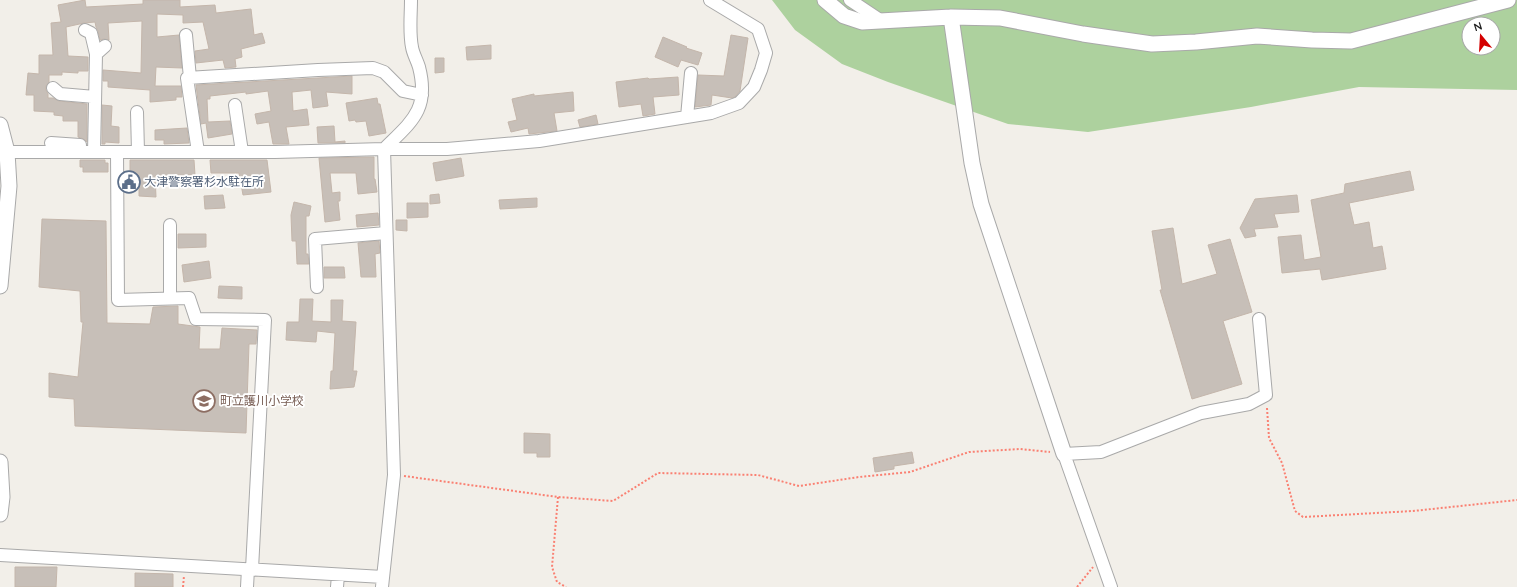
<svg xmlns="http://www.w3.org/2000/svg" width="1517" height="587" viewBox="0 0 1517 587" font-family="Quicksand,'Noto Sans JP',sans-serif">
<rect width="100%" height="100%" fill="#f2efe9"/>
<path fill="#add19e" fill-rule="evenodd" d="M772,0H1517V90L1359,87L1251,107L1088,132L1008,124L888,82L842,64L795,30ZM1469,24H1493V48H1469Z"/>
<path fill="#c7bfb8" stroke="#c4b6ab" d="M85,0L86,7L143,4V0H180V7L215,5L216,13L251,9L254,35L262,33L265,43L241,49L242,57L235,59L236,67L225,68L223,60L196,63L195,51L209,49L203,22L183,23V15L157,14V37L179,35L182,68L156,67L155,86H181L182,97H176V100L150,102V90L108,87V81H103V70L141,73L142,21L108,23L109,40L104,39L100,40L98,31L96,27L95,22L84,23L66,27L68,56L88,57V71H78V73L62,72V75H49V82L46,86V90L48,94V98H53L59,101L87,104V142L84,139L78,137V121H63V116L54,115V112L34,111V95H26L28,73L39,74V55H53L51,23L61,22L58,5Z
M731,35L748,38L740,91L735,97L732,98L712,95L711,105L695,107L698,75L724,76Z
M663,37L687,47L686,48L702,53L698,65L681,60L678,67L655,57Z
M491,45V59L467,60L466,47Z
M435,58H444V72L435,73Z
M352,76V94L326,92L328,106L313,108L311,90L292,92L293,111L307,109L309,125L286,127L289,144H273L269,122L257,124L255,114L271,111L268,91L246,94V92L210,96V99H207L208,122L230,121L232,134L208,138L206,123L201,124L196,85Z
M678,77L679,95L653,97L655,114L643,116L641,104L619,107L616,82L648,78L649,79Z
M573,92L574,111L554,113L557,131L529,134L528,128L511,132L508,122L517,120L512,99L534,94V96Z
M377,98L378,104H380L386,133L369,136L366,121L356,122L355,120L349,121L346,103Z
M102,105L112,106L111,126L119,127V143L105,142V144H102Z
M596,115L598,124L580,127L578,120Z
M334,126L335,142L345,141V143H318L317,127Z
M187,128L189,143L164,144V140H155V130Z
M374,157V179H375L377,192L358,194L356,173H330L332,193L340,192V201H338L340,220L325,222L319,158Z
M461,158L464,176L436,181L433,163Z
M80,160H105V163H108V172H83V167H80Z
M130,160H194L195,175L155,176L156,197L139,196V182L130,183Z
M210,160H267L271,192L243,195L239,173H211Z
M1410,171L1414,190L1349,203L1354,225L1369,222L1373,248L1382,246L1386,269L1322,280L1320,269L1282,273L1278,237L1301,235L1304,260L1321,257L1311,200L1344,193L1345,184Z
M439,194L440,203L430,204V195Z
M223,195L225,208L205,209L204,196Z
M1297,195L1299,212L1274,214L1278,227L1254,229L1256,236L1245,238L1240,228L1255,199Z
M537,198V207L500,209L499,200Z
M294,202L311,206L309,216H306V254H308L309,264H297L296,241H292L291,215Z
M407,203H428V217L407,218Z
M378,213L379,225L357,227L356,215Z
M42,219L106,221L107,323L150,324L153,307L178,306V324L200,327L199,349H220L222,328L257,330L256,344H249L246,433L75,426L74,399L49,397V373L78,377L83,322H81L80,291L39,287Z
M396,220H407V231L396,230Z
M1173,228L1182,284L1217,274L1208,245L1230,239L1252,312L1223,321L1242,384L1192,399L1160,290H1162L1152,231Z
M178,234H206V247L178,248Z
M375,241H379L380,253L375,254L376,277H361L358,243Z
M209,261L211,278L184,282L182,265Z
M324,267H344L345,278H324Z
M219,286L242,287V299L218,298Z
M300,299H313L312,321L331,322V300H343L342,321L356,322L353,371H357L354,387L330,389L331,371H333L335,333L317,331L316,342L286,340L287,322H299Z
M524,433L550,434V457H537V453H524Z
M912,452L914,463L894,466V469L875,472L873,458Z
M15,567H57L56,587H15Z
M135,573L173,574V587H135Z"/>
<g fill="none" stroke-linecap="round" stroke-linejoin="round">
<g stroke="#a9a9a9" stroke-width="14">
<path id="minor" d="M850,0L880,20
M85,30L91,33L96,54
M186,35L190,78
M53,88L60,94L95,97
M235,105L242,152
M137,112L138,152
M687,117L691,73
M51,143L80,145
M7,152H275L384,149H447L539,141L711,113L739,103L754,87L761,70L766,53L758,29L710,0
M94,152L96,54L105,46
M117,152L118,300L189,298L196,319L265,320L252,569
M198,152L187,78L318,70L373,68L384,72L403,91L422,95
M317,287L315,239L386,233
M170,298V225
M0,555L383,577
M247,587L248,569
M337,587L338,575
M382,587L394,475L384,149C411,122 430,110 419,67C417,60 413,54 412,47C409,32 411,15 411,0
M1111,587L1064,454L1101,452L1201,413L1249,404L1266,395L1259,319"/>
</g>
<g stroke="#a9a9a9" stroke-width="17">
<path id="tertiary" d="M825,0L844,16L862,22L951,17L1000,18L1083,34L1152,44L1196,42L1257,36L1312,40L1351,41L1508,0
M951,17L972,163L981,204L1064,454
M0,125L7,152L9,186L0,286
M0,462L2,497L0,514"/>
</g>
<path stroke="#fa8072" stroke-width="2" stroke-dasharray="2 2" stroke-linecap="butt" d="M1267,408L1269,438L1282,463L1295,511L1303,517L1413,511L1517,500
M404,476L558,497L613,501L658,473L758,475L799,486L859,477L910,472L969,452L1020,449L1050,452
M558,497L552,567L557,582L566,587
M183,587L184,576
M1077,587L1093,567"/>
<use href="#minor" stroke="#fff" stroke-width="12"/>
<use href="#tertiary" stroke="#fff" stroke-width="15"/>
</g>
<defs>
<g id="civic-ring" transform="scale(1.15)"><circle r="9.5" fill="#fff" stroke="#5c6f8a" stroke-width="1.5"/><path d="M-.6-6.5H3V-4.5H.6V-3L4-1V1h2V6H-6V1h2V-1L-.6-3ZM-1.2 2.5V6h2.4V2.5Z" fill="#5c6f8a"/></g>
<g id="school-ring" transform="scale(1.15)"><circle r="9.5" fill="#fff" stroke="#8d6e63" stroke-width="1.5"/><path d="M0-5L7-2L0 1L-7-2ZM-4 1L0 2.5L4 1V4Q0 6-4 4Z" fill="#8d6e63"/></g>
</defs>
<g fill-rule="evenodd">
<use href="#civic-ring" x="129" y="182"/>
<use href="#school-ring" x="204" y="401"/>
</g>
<g text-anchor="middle" stroke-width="3.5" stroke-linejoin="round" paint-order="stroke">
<g font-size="12" fill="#4e5e75" stroke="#fff" text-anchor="start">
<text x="144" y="186">大津警察署杉水駐在所</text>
</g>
<g font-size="12" fill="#785e54" stroke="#fff" text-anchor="start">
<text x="220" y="405">町立護川小学校</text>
</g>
</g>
<g transform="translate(1481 36) rotate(342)"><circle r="19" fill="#ffffff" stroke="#a7a7a7"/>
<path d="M0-3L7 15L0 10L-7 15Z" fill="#d40000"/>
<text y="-6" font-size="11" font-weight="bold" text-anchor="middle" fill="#222222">N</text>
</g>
</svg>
